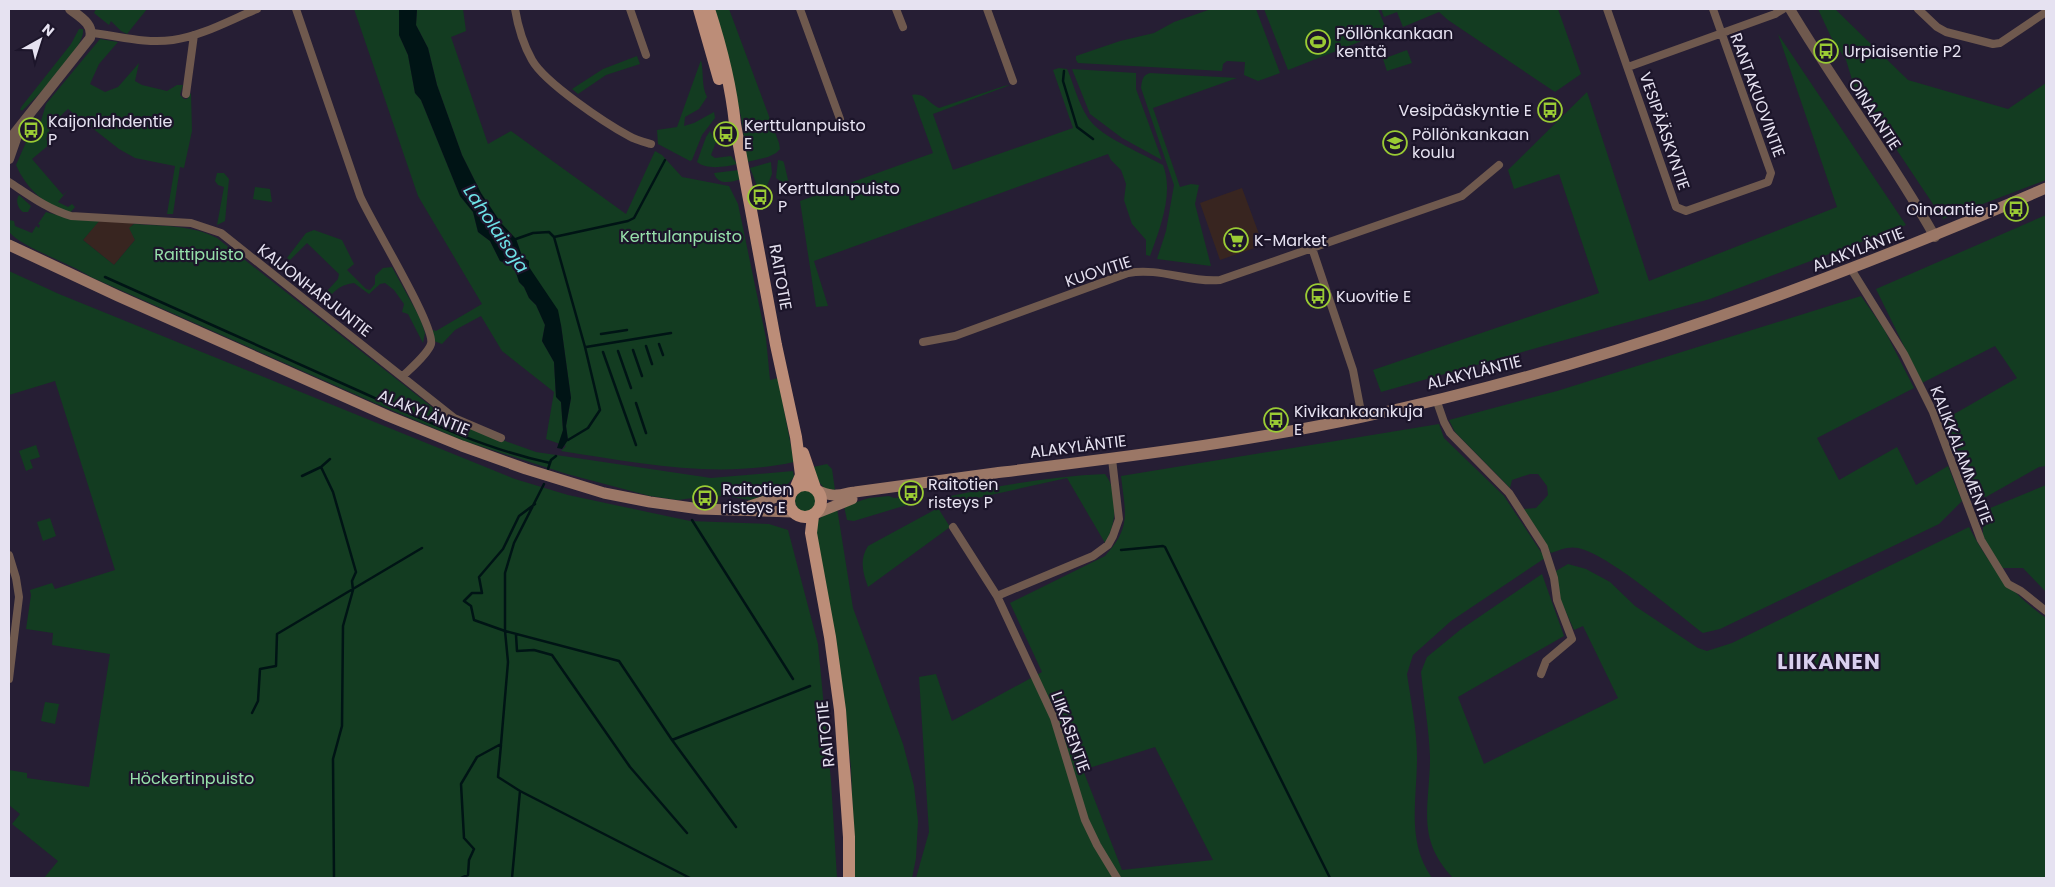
<svg xmlns="http://www.w3.org/2000/svg" width="2055" height="887" viewBox="0 0 2055 887" font-family="Poppins,sans-serif">
<rect width="100%" height="100%" fill="#261e34"/>
<path fill="#382520" d="M1242,188L1263,245L1220,260L1200,203Z
M98,221L134,223L130,228L135,240L114,265L83,240Z"/>
<path fill="#133c21" fill-rule="evenodd" d="M96,9H147L127,34L121,31L111,21L109,25L94,13Z
M354,9H399V35L408,55L415,93L421,100L460,196L473,212L478,232L490,241L500,261L514,266L519,282L524,287L529,298L536,305L545,325L542,341L554,362L556,397L561,402L563,430L560,444L546,439L554,392L502,351L481,316L455,330L442,344L434,341L433,330L436,331L482,304L418,196Z
M417,9H463L466,31L451,37L488,144L511,131L626,214L655,151L662,155L682,177L729,186L738,204L766,338L770,380L778,378L794,462C717,479 638,463 561,451L566,446L564,445L568,440L566,426L571,398L561,325L529,267V261L522,256L516,239L501,223L481,193L462,155L437,85L428,48L416,25Z
M713,9H729L779,143L780,149L776,153L768,157L747,162L742,121L729,66Z
M1211,9H1256L1280,73L1258,81L1244,75L1245,62L1227,61L1223,64L1222,71L1078,63L1076,60V56L1120,41L1154,33L1174,22Z
M1264,9H1378L1387,31L1288,70Z
M1381,9H1558L1581,74L1555,92L1448,20L1439,12L1403,27L1397,12L1384,17Z
M1818,9H1835L1908,80L2008,109L2046,83V180L1943,219L1854,86L1846,60L1831,37Z
M79,29H83C86,47 36,98 22,111L20,109L22,106L71,44Z
M1778,34L1906,225L1710,299L1381,392L1373,370L1599,293L1559,174L1514,189L1508,170L1587,92L1649,281L1837,207Z
M100,39L118,42L99,64L90,84L105,92L118,87L139,63L135,81L142,85L167,91L177,85H183L180,95L184,99H187L191,93L192,131L184,168L180,167L173,214H167L175,166L135,158L119,149L68,109C58,118 50,126 46,139L50,144L32,159L63,195L68,190L58,202L68,207L72,204L75,207L70,213C45,206 26,188 16,165L30,133H31L41,121L46,104Z
M1407,50L1412,63L1387,71L1383,59Z
M637,56L640,64L606,75L578,94L572,89L603,69Z
M701,60C704,73 701,85 707,97L699,109L685,117L684,126L694,123L714,112L715,118L702,135L692,160L690,161L658,144L657,130L677,127Z
M1059,68L1067,69L1068,71C1075,88 1080,110 1093,124C1107,139 1143,154 1163,165C1174,193 1160,229 1150,256L1146,255V240L1132,224L1124,200L1126,184L1121,170L1111,160L1108,154L814,261L828,306L816,307L800,201L933,153L912,95C925,92 929,104 939,108L1004,86L1010,85L933,114L953,170L1073,128L1053,70Z
M1072,69L1136,73V89L1162,160L1122,138L1090,114Z
M1150,73L1237,78L1153,108L1180,187L1191,184L1199,185L1195,204L1211,266L1157,259L1166,231L1174,185L1141,88C1142,81 1142,75 1150,73Z
M710,131L716,142L711,155L715,158L731,156L737,164C725,167 707,170 697,162L706,137Z
M778,160L783,161L784,163L790,188L776,178Z
M771,162L772,174L762,198L750,168Z
M739,170L740,179C731,183 717,185 714,173Z
M217,173H224L229,179L225,221L217,225L224,187L218,185L215,181Z
M255,187L270,189L272,202L253,199Z
M19,195L31,206L28,212H23C18,209 15,200 19,195Z
M46,212L68,218L100,220L83,240L114,265L135,240L129,228L134,224C162,226 192,225 217,238L451,422L536,452L711,478L793,471L794,477L778,495L750,500L725,496L700,497L678,500L650,496L567,474L464,441L377,404L91,277C70,263 23,248 9,232V220L14,221L15,226L32,233L36,226L39,228L40,225L38,224Z
M2046,215V466L2039,467L1986,497L1975,495L1942,421L2017,378L1995,346L1922,383L1876,289Z
M314,230L342,240L354,264L347,270L366,289L370,290L375,284V276L383,268L392,267L420,318L425,333L423,343L408,314L402,312L404,304L394,290L385,283L380,284L369,294L354,283C338,285 333,293 323,304L319,300L338,279L339,274L307,243L290,260L287,258L306,233Z
M9,271L59,294L515,479L568,495L690,521L769,524L788,530L818,644L831,781L837,878H44L58,861L12,824L20,814L9,805V770L27,773V778L89,787L110,654L52,645L53,633L26,629L31,595L30,590L52,583L55,589L115,570L55,381L9,395Z
M1861,296L1884,329L1914,388L1817,438L1839,480L1897,447L1916,485L1948,466L1962,501L1939,524L1720,629L1703,633C1675,612 1608,554 1578,548C1568,546 1560,550 1551,553L1523,509L1536,508L1548,495L1547,486L1538,474H1530L1512,480L1510,488L1455,432L1449,420L1557,391Z
M1439,424L1444,438L1504,496L1545,558L1451,621L1413,655L1407,674C1411,702 1417,730 1417,758C1417,800 1406,841 1432,878H916L929,832L919,677L936,674L952,721L1042,672L1010,603L1105,556C1132,527 1125,512 1121,476ZM1155,747L1213,860L1122,870L1083,770Z
M36,445L40,457L30,460L33,468L26,471L19,451Z
M827,464L832,469L835,490L825,489L819,482L813,467Z
M1105,474C1119,492 1117,524 1105,543L1067,478L977,498L947,501L945,499L946,497C999,486 1051,476 1105,474Z
M2046,485V592L2023,568H2000L1983,538V511Z
M795 501a11 11 0 1 1 22 0a11 11 0 1 1-22 0Z
M889,496L894,498L909,497L910,504L854,521L847,520L844,506L869,498Z
M837,508L853,608L903,744L914,786L918,821L916,858L912,878H855L851,768L845,710L815,523L826,513Z
M938,508L950,527L868,587C863,573 859,560 868,546Z
M50,518L56,536L43,541L37,522Z
M1969,527C1989,565 2011,593 2046,618V878H1453C1415,838 1430,806 1430,757C1429,729 1424,701 1421,672L1427,657L1460,630L1542,574L1564,636L1458,697L1484,764L1618,698L1583,626L1574,630L1560,599L1556,571L1568,564L1586,569L1610,582L1635,606L1698,648L1707,651L1732,643Z
M45,702L59,704L55,724L41,721Z"/>
<path fill="#001415" d="M399,9H417L416,25L428,48L437,85L462,155L481,193L501,223L516,239L522,256L529,261V267L558,310L561,325L571,398L566,426L568,440L562,449L557,448L563,430L561,402L556,397L554,362L542,341L545,325L536,305L529,298L524,287L519,282L514,266L500,261L490,241L478,232L473,212L460,196L421,100L415,93L408,55L399,35Z"/>
<g fill="none" stroke-linecap="round" stroke-linejoin="round">
<path stroke="#001415" stroke-width="2.5" d="M1064,71L1063,81L1077,127L1093,139
M554,237L628,221L634,218L665,160
M516,239L533,233L549,232L554,237L585,347L600,410L588,428L568,440
M105,277C186,313 267,350 348,386C413,415 480,448 550,463
M601,334L627,330
M659,344L663,355
M646,346L652,364
M586,347L671,333
M633,350L642,376
M618,351L631,388
M603,352L636,445
M636,403L646,433
M321,467L333,492L356,572L352,581L353,590L343,626L342,726L333,759L334,878
M548,469L551,460L556,456
M302,476L321,467L330,459
M535,504L519,516L503,549L479,577L482,593H472L464,601L471,606L474,620L505,631L619,661L672,740L736,827
M692,520L793,679
M1121,550L1163,546L1165,547L1330,878
M516,635L517,651L534,650L552,655L630,767L687,833
M252,713L258,701L260,669L276,666L277,634L422,548
M672,740L810,686
M501,745L498,777L520,791L512,878
M520,791L690,878
M461,878L468,875L469,860L474,849L464,838L461,784L477,757L501,744L508,662L505,631V573L514,543L544,484"/>
<path stroke="#6f594e" stroke-width="8" d="M296,9L360,196C370,220 436,327 431,344C428,354 410,369 403,376
M515,9C518,27 523,44 532,60C545,83 605,123 629,136C636,140 644,142 651,144
M630,9L646,55
M800,9L840,119
M896,9L903,27
M987,9L1013,81
M1607,9L1676,207L1686,211L1768,182L1771,173L1713,9
M1918,9L1937,27L1946,32L1993,44L2000,43L2046,12
M92,33C119,36 145,44 173,40C202,36 230,20 257,9
M1628,67L1775,14L1783,9
M186,94L194,35
M9,182C29,195 47,209 71,216L191,223L221,233L454,418L501,438
M1312,248L1353,370L1362,417
M1851,269L1904,354L1933,412L1981,540L2008,584L2021,591L2046,611
M923,342L955,336L1128,273C1160,267 1189,283 1220,280L1462,196L1499,165
M1436,399L1444,422L1450,433L1509,493L1544,547L1554,578L1557,600L1572,639L1546,661L1541,674
M1112,459L1119,519L1113,536L1108,545L1093,556L997,596L1054,718L1085,820L1097,845L1117,878
M953,527L997,596
M9,555L16,578L19,597L9,679"/>
<path stroke="#6f594e" stroke-width="10" d="M1790,9C1836,86 1891,158 1935,237
M9,140L90,38C94,24 80,17 70,9
M9,159L18,133"/>
<path stroke="#9b7766" stroke-width="11" d="M9,245L118,296L388,416L462,446L526,469L604,493L650,502L700,509L793,512
M818,491C824,493 830,496 837,495C843,495 849,492 855,492C902,486 948,479 995,473C1117,458 1241,443 1362,417C1598,367 1825,284 2046,188
M750,506L791,492
M817,513L852,499"/>
<path stroke="#bc8d78" stroke-width="12" d="M699,9L719,79
M709,9C721,46 731,85 735,124L776,345L796,437L801,475L795,489
M803,453L815,488
M789 501a16 16 0 1 1 32 0a16 16 0 1 1-32 0Z
M813,516L811,533L830,637L840,710L849,837V878"/>
</g>
<defs>
<g id="stadium-ring" transform="scale(1.25)"><circle r="9.5" fill="#1c152a" stroke="#9acb34" stroke-width="1.5"/><path d="M0-5a6.5 5 0 1 0 0 10a6.5 5 0 1 0 0-10ZM-3.5-1.8h7v3.6h-7Z" fill="#9acb34"/></g>
<g id="bus-ring" transform="scale(1.25)"><circle r="9.5" fill="#1c152a" stroke="#9acb34" stroke-width="1.5"/><path d="M-5-6H5V4H4V6H2V4H-2V6H-4V4H-5ZM-3.5-4V0h7V-4ZM-3.5 1.2v1.5H-2V1.2ZM2 1.2v1.5H3.5V1.2Z" fill="#9acb34"/></g>
<g id="school-ring" transform="scale(1.25)"><circle r="9.5" fill="#1c152a" stroke="#9acb34" stroke-width="1.5"/><path d="M0-5L7-2L0 1L-7-2ZM-4 1L0 2.5L4 1V4Q0 6-4 4Z" fill="#9acb34"/></g>
<g id="supermarket-ring" transform="scale(1.25)"><circle r="9.5" fill="#1c152a" stroke="#9acb34" stroke-width="1.5"/><path d="M-6-5.5h2.5l.6 2H6L4.5 2H-2.5L-4.4-4H-6ZM-1.5 3.2a1.3 1.3 0 1 0 .1 0ZM3 3.2a1.3 1.3 0 1 0 .1 0Z" fill="#9acb34"/></g>
</defs>
<g fill-rule="evenodd">
<use href="#stadium-ring" x="1318" y="42"/>
<use href="#bus-ring" x="1826" y="51"/>
<use href="#bus-ring" x="1550" y="110"/>
<use href="#bus-ring" x="31" y="130"/>
<use href="#bus-ring" x="726" y="134"/>
<use href="#school-ring" x="1395" y="143"/>
<use href="#bus-ring" x="760" y="197"/>
<use href="#bus-ring" x="2016" y="209"/>
<use href="#supermarket-ring" x="1236" y="240"/>
<use href="#bus-ring" x="1318" y="296"/>
<use href="#bus-ring" x="1276" y="420"/>
<use href="#bus-ring" x="911" y="493"/>
<use href="#bus-ring" x="705" y="498"/>
</g>
<g text-anchor="middle" stroke-width="4.5" stroke-linejoin="round" paint-order="stroke">
<g font-size="16" fill="#e6e2f1" stroke="#1c152a" text-anchor="start">
<text x="1336" y="39">Pöllönkankaan<tspan x="1336" dy="18">kenttä</tspan></text>
<text x="1844" y="57">Urpiaisentie P2</text>
<text x="1532" y="116" text-anchor="end">Vesipääskyntie E</text>
<text x="48" y="127">Kaijonlahdentie<tspan x="48" dy="18">P</tspan></text>
<text x="744" y="131">Kerttulanpuisto<tspan x="744" dy="18">E</tspan></text>
<text x="1412" y="140">Pöllönkankaan<tspan x="1412" dy="18">koulu</tspan></text>
<text x="778" y="194">Kerttulanpuisto<tspan x="778" dy="18">P</tspan></text>
<text x="1998" y="215" text-anchor="end">Oinaantie P</text>
<text x="1254" y="246">K-Market</text>
<text x="1336" y="302">Kuovitie E</text>
<text x="1294" y="417">Kivikankaankuja<tspan x="1294" dy="18">E</tspan></text>
<text x="928" y="490">Raitotien<tspan x="928" dy="18">risteys P</tspan></text>
<text x="722" y="495">Raitotien<tspan x="722" dy="18">risteys E</tspan></text>
</g>
<g font-size="16" fill="#e6e2f1" stroke="#1c152a">
<text transform="translate(1758 95) rotate(70)" y="6">RANTAKUOVINTIE</text>
<text transform="translate(1875 114) rotate(57)" y="6">OINAANTIE</text>
<text transform="translate(1665 131) rotate(71)" y="6">VESIPÄÄSKYNTIE</text>
<text transform="translate(1858 249) rotate(-21)" y="6">ALAKYLÄNTIE</text>
<text transform="translate(1098 271) rotate(-18)" y="6">KUOVITIE</text>
<text transform="translate(781 277) rotate(80)" y="6">RAITOTIE</text>
<text transform="translate(315 290) rotate(38)" y="6">KAIJONHARJUNTIE</text>
<text transform="translate(1474 372) rotate(-14)" y="6">ALAKYLÄNTIE</text>
<text transform="translate(424 412) rotate(22)" y="6">ALAKYLÄNTIE</text>
<text transform="translate(1078 446) rotate(-7)" y="6">ALAKYLÄNTIE</text>
<text transform="translate(1962 455) rotate(69)" y="6">KALIKKALAMMENTIE</text>
<text transform="translate(1071 732) rotate(70)" y="6">LIIKASENTIE</text>
<text transform="translate(825 734) rotate(-96)" y="6">RAITOTIE</text>
</g>
<g font-size="16" fill="#96e0aa" stroke="#1c152a">
<text x="681" y="242">Kerttulanpuisto</text>
<text x="199" y="260">Raittipuisto</text>
<text x="192" y="784">Höckertinpuisto</text>
</g>
<g font-size="18" font-style="italic" fill="#6de2e7" stroke="#1c152a">
<text transform="translate(496 229) rotate(56)" y="6">Laholaisoja</text>
</g>
<g font-size="21" font-weight="bold" letter-spacing="1" fill="#d9d0ee" stroke="#1c152a">
<text x="1829" y="669">LIIKANEN</text>
</g>
</g>
<rect width="2055" height="887" fill="none" stroke="#e6e2f1" stroke-width="20"/>
<g transform="translate(40 40) rotate(39)" stroke="#1c152a" stroke-width="4" paint-order="stroke">
<path d="M0-4L9 19L0 12L-9 19Z" fill="#e6e2f1"/>
<text y="-8" font-size="14" font-weight="bold" text-anchor="middle" fill="#e6e2f1">N</text>
</g>
</svg>
